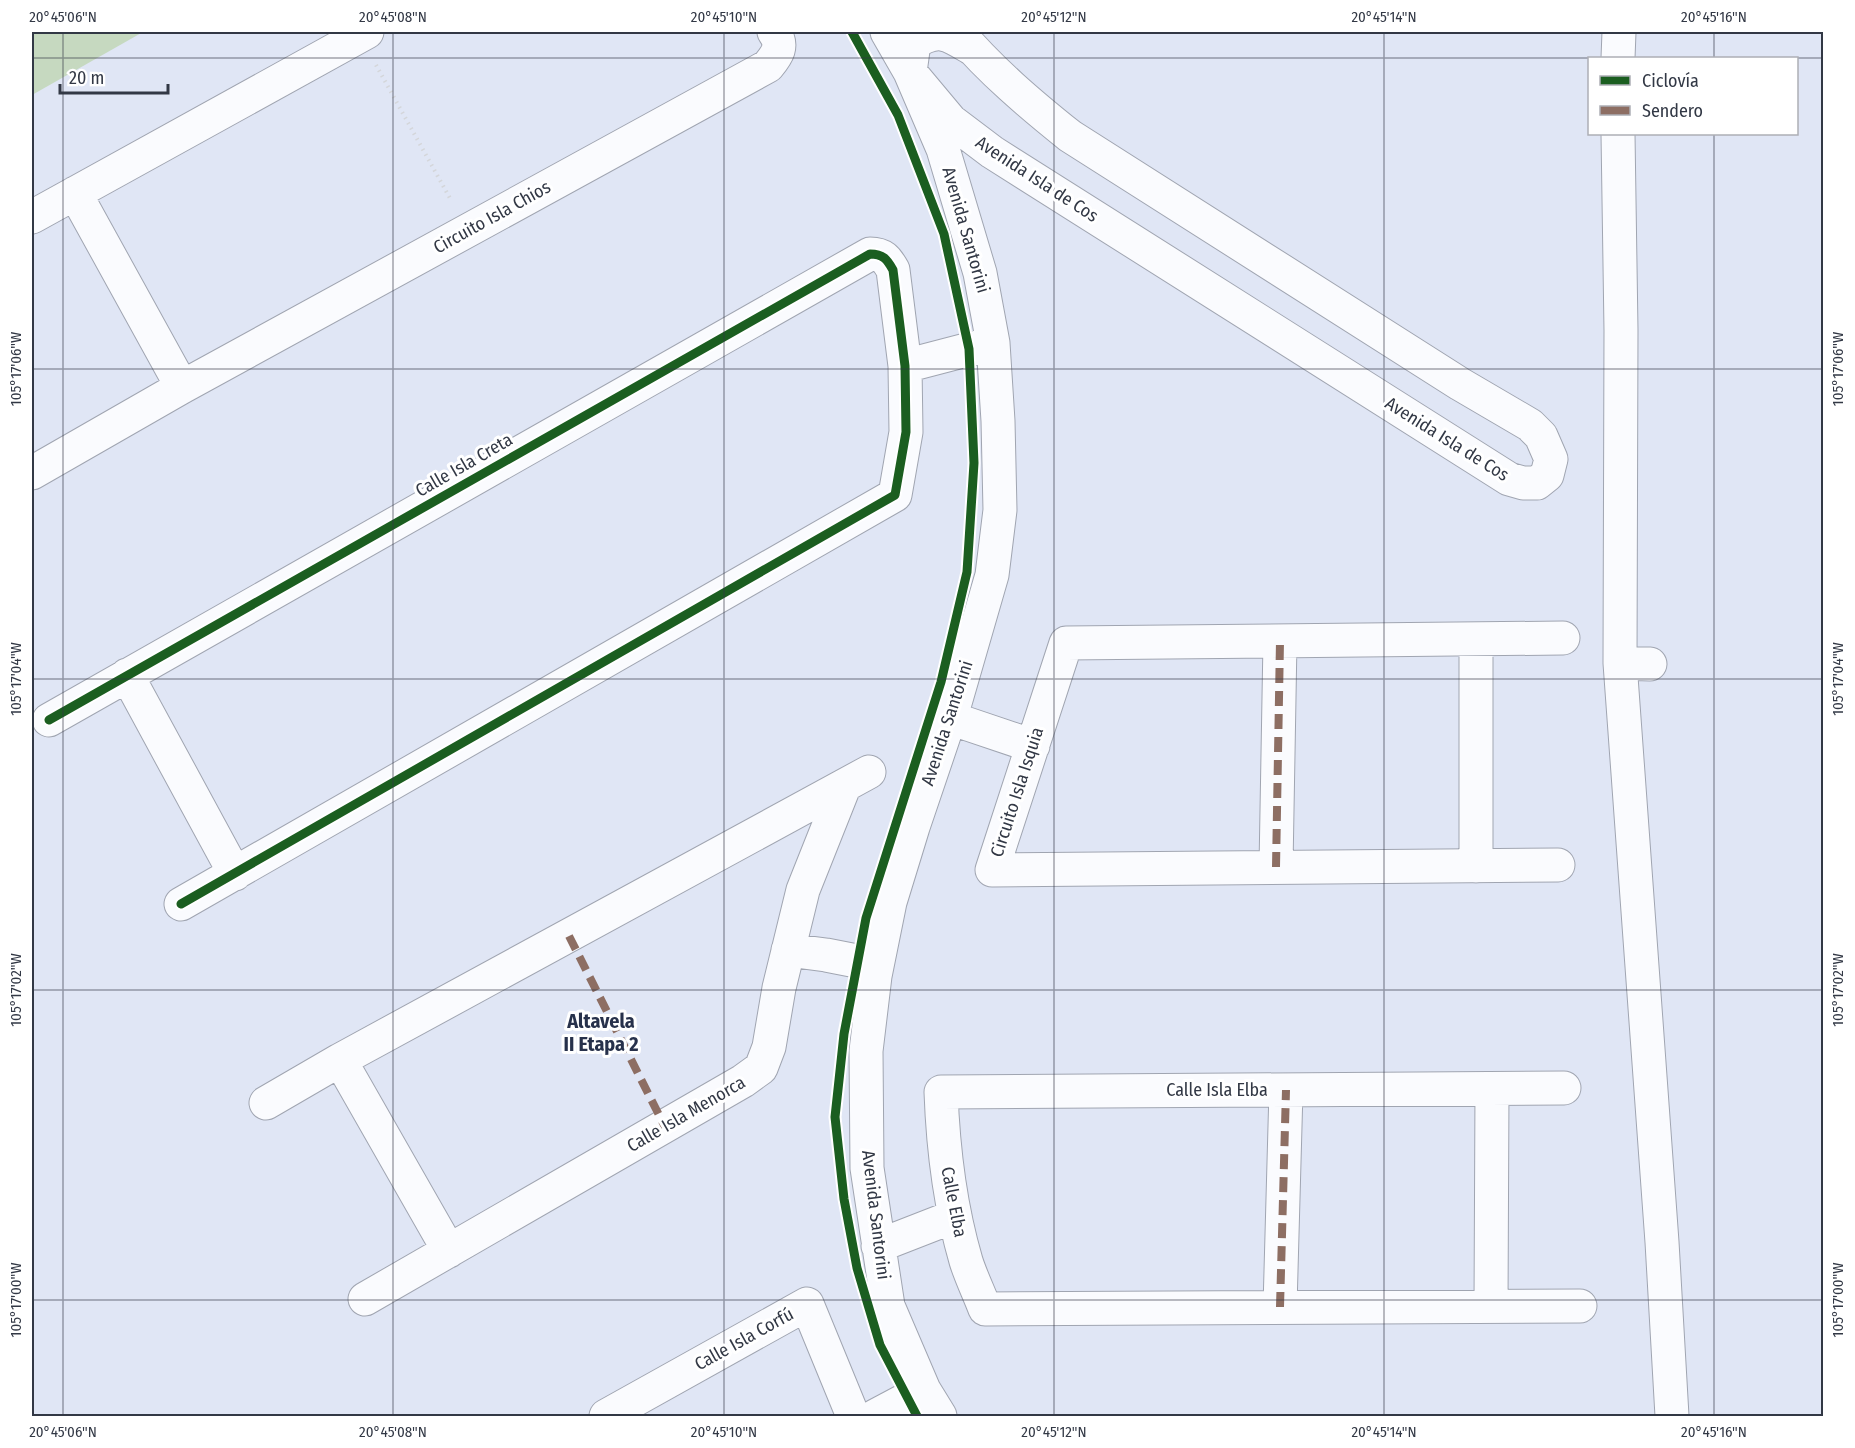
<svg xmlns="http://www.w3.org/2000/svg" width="1855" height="1448" viewBox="0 0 1855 1448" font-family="'Fira Sans Condensed',sans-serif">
<rect width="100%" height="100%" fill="#e0e6f5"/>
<path fill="#c6d9c0" d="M32,32H143L32,95Z"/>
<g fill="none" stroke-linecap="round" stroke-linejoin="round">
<g stroke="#a0a5b1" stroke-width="35">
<path id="minor" d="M887,32L910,72L943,149L980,273L993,343L998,421L1000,510L992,575L955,703L913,827L890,902L875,976L866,1051L867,1168L888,1306L924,1390L940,1416
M958,32C991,71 1030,104 1070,136L1460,384L1530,425L1541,436L1551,459L1547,475L1537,483H1523L1509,479L992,152L951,121L910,72L914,43C939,27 948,34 971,48
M1618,58L1619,32
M1618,134L1621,330L1620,663L1662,1242L1672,1416
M75,193L182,387
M32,217L367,32
M905,366L993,343
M32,473L182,387L768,66C777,55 784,46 774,32
M1476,639V866
M1620,663L1650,664
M127,675L235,874
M950,718L1033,746
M49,720L870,254C883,254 887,259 893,270L905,366L906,432L895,495L181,904
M1558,865L992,870L1066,643L1563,638
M1276,867L1280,641
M788,950L826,955L877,965
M340,1060L449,1251
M1564,1088L941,1092C943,1149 950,1206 966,1261C971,1277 979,1293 985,1309L1580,1306
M266,1103L340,1060L869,772
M878,1246L955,1216
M365,1299L743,1081L761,1068L769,1047L779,988L803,890L844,787
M1491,1306L1492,1089
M1280,1307L1286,1090
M606,1416L807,1304L853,1416
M875,1416L924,1390"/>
</g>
<path stroke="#d4d6da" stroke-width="4" stroke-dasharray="1.5 4.5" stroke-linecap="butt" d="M376,65L451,200"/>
<use href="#minor" stroke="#fafbfe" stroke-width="33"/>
<path stroke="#8d6e63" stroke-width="8" stroke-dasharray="15 8" stroke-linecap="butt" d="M1276,867L1280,641
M569,936L665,1127
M1280,1307L1286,1090"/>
<g stroke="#fff" stroke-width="13">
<path id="cycleway" d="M852,32L898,115L944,234L969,349L974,463L967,572L941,682L866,918L844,1034L835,1117L844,1199L857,1268L880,1345L917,1416
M49,720L870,254C883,254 887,259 893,270L905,366L906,432L895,495L181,904"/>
</g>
<use href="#cycleway" stroke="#1b5e20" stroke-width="9"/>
</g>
<path fill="none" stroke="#323845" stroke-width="1.5" stroke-opacity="0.45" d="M63,32V1416M393,32V1416M724,32V1416M1054,32V1416M1384,32V1416M1714,32V58M32,58H1824M1714,134V1416M32,369H1824M32,679H1824M32,990H1824M32,1300H1824"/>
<g text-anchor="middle" stroke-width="6" stroke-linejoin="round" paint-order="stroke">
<g font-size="18" fill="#323845" stroke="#fff">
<text transform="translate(1037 179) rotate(33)" y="6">Avenida Isla de Cos</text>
<text transform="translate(492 217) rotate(-29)" y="6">Circuito Isla Chios</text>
<text transform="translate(966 230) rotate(74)" y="6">Avenida Santorini</text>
<text transform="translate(1447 439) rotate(32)" y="6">Avenida Isla de Cos</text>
<text transform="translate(464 465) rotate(-30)" y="6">Calle Isla Creta</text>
<text transform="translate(947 723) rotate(-72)" y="6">Avenida Santorini</text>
<text transform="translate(1017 792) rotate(-72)" y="6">Circuito Isla Isquia</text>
<text x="1217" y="1096">Calle Isla Elba</text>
<text transform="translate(686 1114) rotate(-30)" y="6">Calle Isla Menorca</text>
<text transform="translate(954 1202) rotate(79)" y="6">Calle Elba</text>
<text transform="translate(876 1215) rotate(83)" y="6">Avenida Santorini</text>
<text transform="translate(744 1339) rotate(-29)" y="6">Calle Isla Corfú</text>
</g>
<g font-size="20" font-weight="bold" fill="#27314b" stroke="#fff">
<text x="601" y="1028">Altavela<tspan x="601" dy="23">II Etapa 2</tspan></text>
</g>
</g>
<rect width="1855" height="1448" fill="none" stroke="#ffffff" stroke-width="66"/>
<rect x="1588" y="57" width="210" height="78" fill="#ffffff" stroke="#adafb5" stroke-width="1.5"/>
<rect x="1600" y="76" width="30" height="9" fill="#1b5e20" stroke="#adafb5" stroke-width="1.5"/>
<text x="1642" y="87" font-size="18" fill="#323845">Ciclovía</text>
<rect x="1600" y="106" width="30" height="9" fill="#8d6e63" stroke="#adafb5" stroke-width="1.5"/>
<text x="1642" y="117" font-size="18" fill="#323845">Sendero</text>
<path d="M60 84v9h108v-9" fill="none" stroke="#323845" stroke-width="3"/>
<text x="69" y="84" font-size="18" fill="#323845" stroke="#ffffff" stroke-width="4.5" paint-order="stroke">20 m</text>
<rect x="33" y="33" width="1789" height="1382" fill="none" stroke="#323845" stroke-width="2"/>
<g font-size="15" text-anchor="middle" fill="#323845">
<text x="63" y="22">20°45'06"N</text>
<text x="393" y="22">20°45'08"N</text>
<text x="724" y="22">20°45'10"N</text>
<text x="1054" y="22">20°45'12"N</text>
<text x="1384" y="22">20°45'14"N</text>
<text x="1714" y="22">20°45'16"N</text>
<text transform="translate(1838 369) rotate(-90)" y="5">105°17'06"W</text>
<text transform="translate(16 369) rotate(-90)" y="5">105°17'06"W</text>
<text transform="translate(1838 679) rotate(-90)" y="5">105°17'04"W</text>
<text transform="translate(16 679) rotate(-90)" y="5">105°17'04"W</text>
<text transform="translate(1838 990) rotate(-90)" y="5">105°17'02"W</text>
<text transform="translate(16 990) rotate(-90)" y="5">105°17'02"W</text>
<text transform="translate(1838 1300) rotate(-90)" y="5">105°17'00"W</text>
<text transform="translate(16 1300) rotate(-90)" y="5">105°17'00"W</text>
<text x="63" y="1437">20°45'06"N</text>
<text x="393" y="1437">20°45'08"N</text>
<text x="724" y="1437">20°45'10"N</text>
<text x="1054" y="1437">20°45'12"N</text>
<text x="1384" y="1437">20°45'14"N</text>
<text x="1714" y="1437">20°45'16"N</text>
</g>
</svg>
